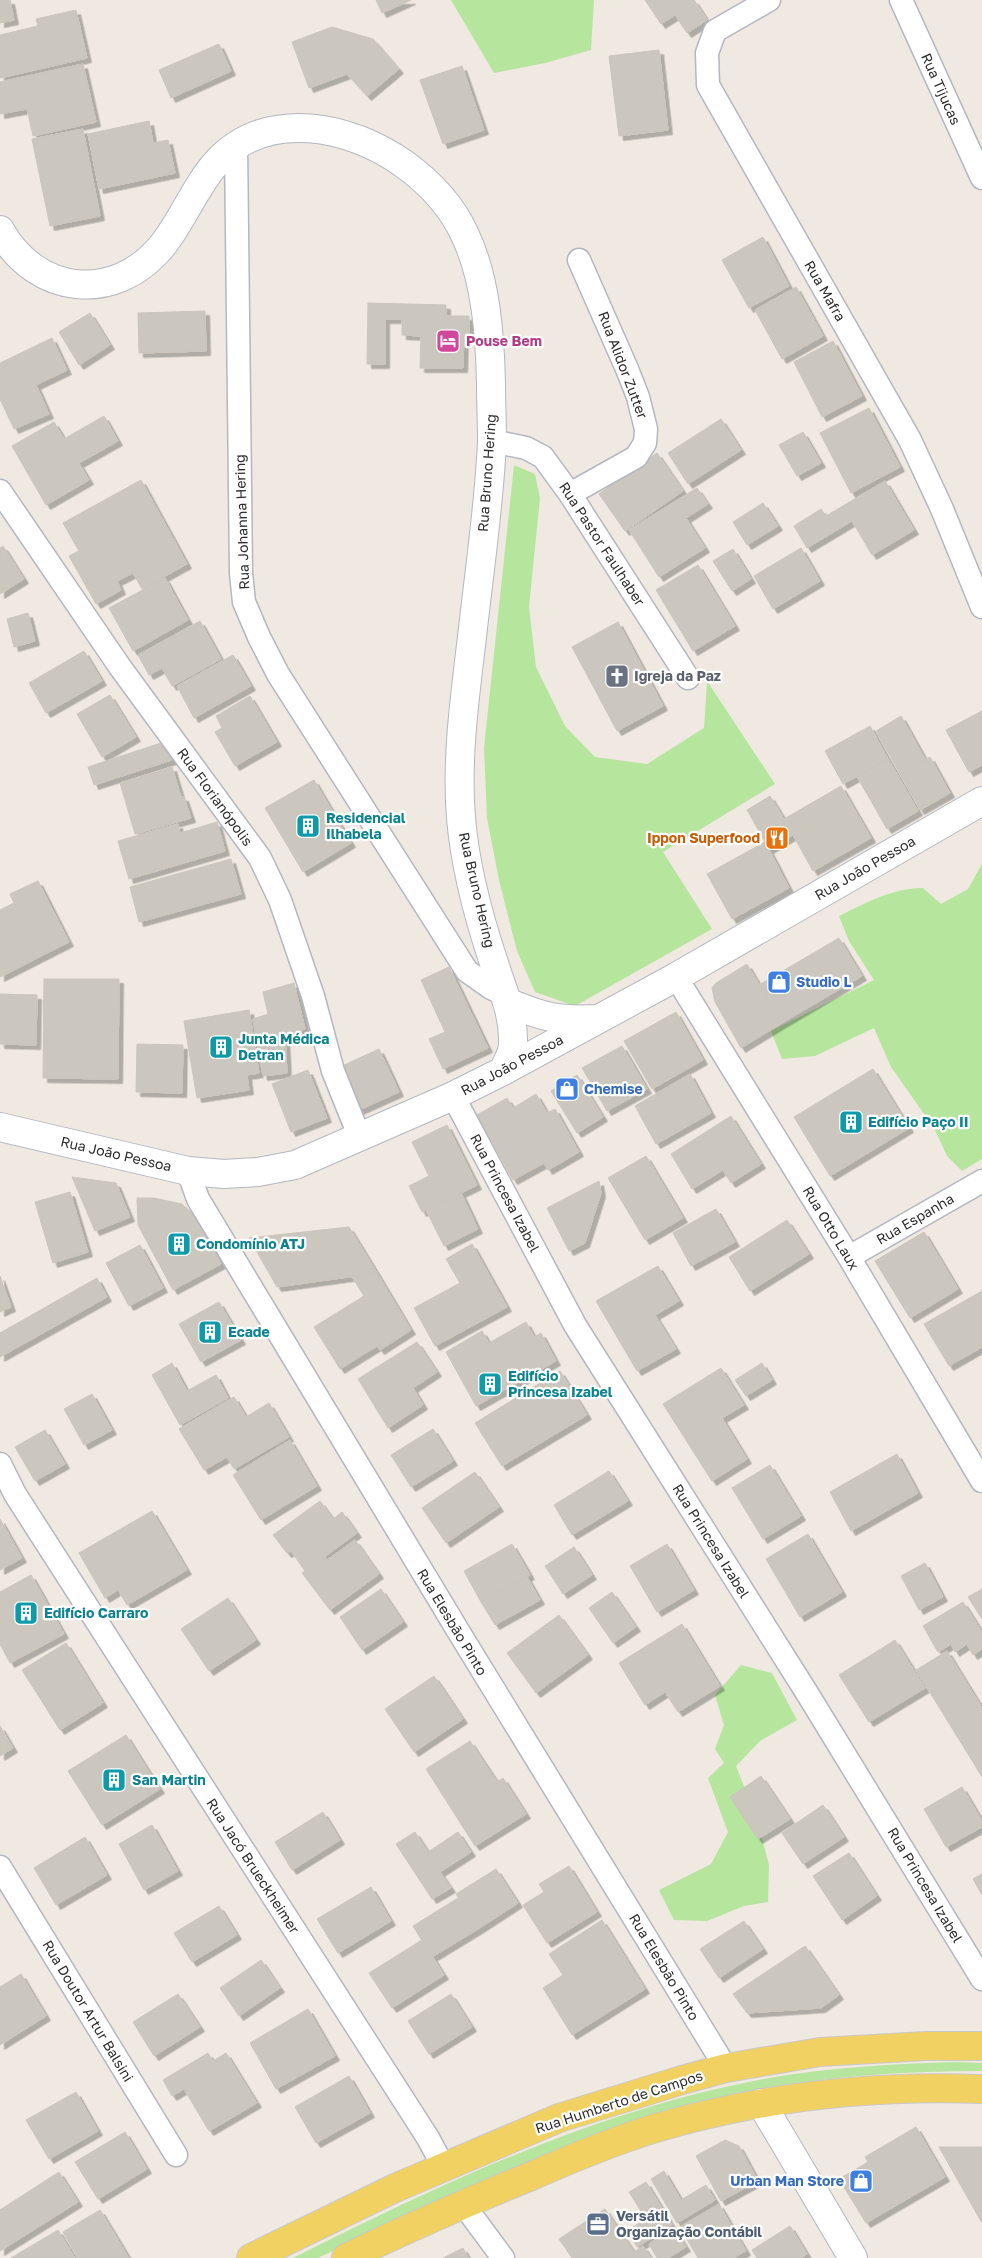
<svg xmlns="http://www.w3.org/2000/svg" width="982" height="2258" viewBox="0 0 982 2258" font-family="'Golos Text',sans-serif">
<defs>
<filter id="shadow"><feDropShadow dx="4.5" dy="4.5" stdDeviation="0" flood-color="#0004"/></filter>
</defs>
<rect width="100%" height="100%" fill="#efe9e1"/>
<path fill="#b6e59e" d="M451,0H594L591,50L545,63L494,73Z
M514,465L535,474L540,498L529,607L536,667L565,726L595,757L647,764L704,728L707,681L775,784L663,852L712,929L575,1006L535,992L517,951L499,880L487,818L484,748Z
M982,864V1159L962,1171L947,1156L934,1128L891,1067L874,1028L815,1056L782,1059L771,1031L874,980L849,941L839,916C866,903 892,888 923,888L941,904L968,889Z
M741,1665L772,1673L797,1720L760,1741L736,1766L758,1822L769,1865L768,1902L744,1906L707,1921L674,1920L659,1890L711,1864L728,1832L708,1778L724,1763L715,1749L724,1725L715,1695Z
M957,2062L982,2063V2071C876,2071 771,2081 669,2110C619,2124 571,2144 524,2164C455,2193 386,2225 318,2258H293C445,2182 601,2108 769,2078C831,2067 894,2064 957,2062Z"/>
<path fill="#cbc7bf" stroke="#cbc5ba" filter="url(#shadow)" d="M0,0H10L14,20L0,23Z
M376,0H411L382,13Z
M645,0H694L707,20L687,33L675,15L661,24Z
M76,10L87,58L0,78V35L38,26L36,19Z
M332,27L373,39L399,69L367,96L347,74L309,88L292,42Z
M219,44L231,71L171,98L159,70Z
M659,50L668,130L619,136L609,56Z
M83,64L96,122L33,136L27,109L0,114V82Z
M462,66L484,130L443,144L420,80Z
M149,121L153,143L168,140L175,173L99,189L88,134Z
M83,129L100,216L50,226L32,139Z
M763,237L789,286L749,308L722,260Z
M796,287L823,336L782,359L755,310Z
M368,303L446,305V316H469V335L464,334L463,368H420L421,336L402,335V319H385V364H367Z
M205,311L206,351L139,353L138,313Z
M90,313L110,345L79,365L59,332Z
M52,338L67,370L36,385L49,414L14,429L0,399V363Z
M833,341L862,396L822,417L794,362Z
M869,408L900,467L851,493L820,433Z
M104,416L118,441L79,463L89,480L46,505L12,446L54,422L64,439Z
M721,419L741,450L688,484L668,453Z
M803,432L821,463L797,476L779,445Z
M657,453L683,491L625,531L599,494Z
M141,480L187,564L142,589L133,573L117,581L121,590L96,604L69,556L79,551L63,523Z
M885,481L914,530L872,555L852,521L807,548L794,526L821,509L826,516Z
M697,488L708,504L686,518L705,548L659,577L629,530Z
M763,503L778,526L747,545L733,522Z
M3,546L24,579L0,594V548Z
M801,548L820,581L773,609L754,576Z
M733,549L751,579L732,591L713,561Z
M698,565L735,626L693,651L656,590Z
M165,578L188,620L133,651L109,608Z
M28,613L35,641L14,647L7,619Z
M200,621L221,659L172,686L162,668L149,675L138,655Z
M618,622L663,706L617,731L572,647Z
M84,651L102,681L46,713L29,683Z
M233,655L251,686L194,718L177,686Z
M110,695L136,737L102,757L77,714Z
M250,696L277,742L235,766L215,732L222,728L216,716Z
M982,711V765L969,772L946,730Z
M901,716L925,759L900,774L876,731Z
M870,726L888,759L843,784L825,751Z
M161,743L172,760L94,785L88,767Z
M930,757L950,793L920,810L900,774Z
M888,759L901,781L870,799L857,777Z
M172,767L181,797H184L191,818L135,834L120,783Z
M314,780L351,843L303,872L265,808Z
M901,781L918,811L887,829L870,799Z
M841,786L871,838L813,871L793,835L769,849L747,810L770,796L784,819Z
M217,822L225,851L129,879L118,841L178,824L180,833Z
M765,842L789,888L732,919L707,874Z
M231,859L241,894L139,922L130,887Z
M38,881L69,942L0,977V910L14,903L10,894Z
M839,938L862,976L782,1023L759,985Z
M747,964L782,1023L741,1048L715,1002L712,988L716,983Z
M449,967L488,1048L443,1069L429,1039L445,1032L421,980Z
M44,979H119L118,1079L43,1078Z
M294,983L305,1029L285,1035L287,1073L263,1076L253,1019L268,1014L263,992Z
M0,994L37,995L36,1045L0,1044Z
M249,1010L259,1073L247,1075L249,1090L197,1098L184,1021Z
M676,1012L703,1060L652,1089L624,1041Z
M137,1044L183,1045L182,1093L136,1092Z
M622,1046L647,1089L607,1111L582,1068Z
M379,1049L399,1092L359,1110L340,1067Z
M873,1069L909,1128L830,1176L794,1117Z
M308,1070L327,1118L291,1132L272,1084Z
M690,1074L711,1113L656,1144L635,1106Z
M577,1075L603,1117L577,1133L551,1091Z
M536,1094L547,1113L555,1109L579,1152L548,1170L544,1163L513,1180L477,1115L507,1098L513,1108Z
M731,1116L761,1164L731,1183L723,1170L692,1189L671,1154Z
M447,1125L477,1185L422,1212L409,1186L429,1176L412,1142Z
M646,1156L683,1218L645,1240L608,1178Z
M72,1177L116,1183L130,1217L95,1231Z
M599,1181L601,1193L585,1243L569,1251L547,1208Z
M70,1192L88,1252L53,1263L35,1202Z
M461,1193L478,1229L444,1246L426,1210Z
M137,1198H154L182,1204L195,1216L221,1264L173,1290L138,1225Z
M716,1209L735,1242L691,1266L673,1233Z
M787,1220L809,1254L750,1291L729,1257Z
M349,1227L377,1273L277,1287L249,1238Z
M924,1232L958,1289L910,1318L875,1261Z
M472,1244L507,1307L435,1346L414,1308L460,1283L446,1259Z
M140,1245L163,1288L129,1306L106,1263Z
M658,1266L679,1301L655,1315L676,1349L637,1371L596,1301Z
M377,1273L411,1330L380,1350L377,1346L340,1369L314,1327L364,1296L352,1277Z
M0,1276L11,1307L0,1312Z
M97,1278L107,1297L0,1357V1333Z
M982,1291V1347L949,1366L924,1324Z
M219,1302L241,1340L201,1362L179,1324Z
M526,1322L534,1337L541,1333L556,1361L476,1406L446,1352L482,1331L489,1343Z
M417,1342L437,1372L413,1388L423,1405L388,1428L358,1379Z
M172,1363L187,1391L216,1375L228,1398L180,1425L152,1375Z
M762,1363L772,1380L746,1396L735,1380Z
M721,1368L744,1405L722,1418L747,1459L712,1481L663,1404Z
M560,1371L587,1415L502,1466L475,1423Z
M92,1394L112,1430L84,1445L64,1409Z
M234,1397L246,1417L269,1403L289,1437L234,1469L227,1457L204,1470L179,1429Z
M433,1429L453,1461L411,1487L391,1455Z
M45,1430L65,1464L35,1481L15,1447Z
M290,1440L317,1486L261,1520L233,1475Z
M897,1454L918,1493L851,1531L830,1492Z
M770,1465L801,1516L763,1539L732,1488Z
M609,1471L628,1501L572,1535L554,1505Z
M475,1472L499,1507L446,1543L422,1508Z
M320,1501L333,1519L342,1512L357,1533L305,1571L291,1551L287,1553L273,1535Z
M152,1511L187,1570L127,1605L118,1590L105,1598L79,1553Z
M0,1519L22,1558L0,1570Z
M808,1534L842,1592L800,1617L766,1559Z
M355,1540L379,1574L330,1610L302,1573L325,1557L327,1560Z
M512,1544L530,1575L481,1602L464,1571Z
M667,1544L694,1590L657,1612L630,1566Z
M574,1547L592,1575L563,1594L545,1566Z
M925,1563L943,1597L919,1610L901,1576Z
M31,1575L64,1634L10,1663L0,1644V1592Z
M527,1577L540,1600L495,1625L481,1602Z
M381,1589L403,1622L362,1650L340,1617Z
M982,1589V1619L968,1597Z
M612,1592L636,1627L613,1643L589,1608Z
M228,1598L256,1640L209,1671L181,1629Z
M963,1602L982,1632V1649L973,1655L967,1644L955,1652L951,1644L938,1652L923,1626Z
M559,1615L588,1655L536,1693L507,1653Z
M682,1624L720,1686L678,1712L665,1692L645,1705L619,1663Z
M895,1640L925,1688L869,1722L839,1675Z
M66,1643L103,1703L60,1730L22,1670Z
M947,1651L982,1708V1763L976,1767L916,1670Z
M434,1676L463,1719L414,1752L385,1709Z
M0,1726L13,1748L0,1756Z
M126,1735L160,1789L102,1825L68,1771Z
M470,1741L497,1782L503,1778L526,1814L475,1846L426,1769Z
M982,1763V1777L976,1767Z
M761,1776L790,1819L758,1839L730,1797Z
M962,1787L982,1821V1827L946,1847L924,1809Z
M823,1805L844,1837L803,1864L782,1833Z
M323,1812L340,1840L292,1870L275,1842Z
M152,1825L178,1871L144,1890L119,1844Z
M415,1832L428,1852L458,1832L471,1852L440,1872L451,1888L432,1899L396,1844Z
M85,1837L107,1875L56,1905L34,1868Z
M849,1853L877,1896L842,1920L813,1876Z
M569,1866L597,1912L547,1943L523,1905L544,1892L539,1884Z
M496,1869L518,1903L478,1929L456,1894Z
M982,1874V1895L973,1879Z
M371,1887L391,1921L338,1953L317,1919Z
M458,1898L478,1929L432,1957L413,1926Z
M219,1906L237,1935L192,1962L174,1933Z
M602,1920L645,1989L572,2035L543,1988L563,1975L549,1954Z
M744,1921L763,1949L719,1978L700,1949Z
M422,1940L444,1975L392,2008L369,1973Z
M805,1946L839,1995L821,2008L747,2013L733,1994Z
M261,1960L280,1988L239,2016L220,1988Z
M21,1974L46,2016L0,2045V1987Z
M178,1994L200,2027L154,2056L133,2022Z
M451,1994L472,2027L429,2054L408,2021Z
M308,2009L335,2056L276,2089L250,2043Z
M208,2053L213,2061L226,2053L257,2103L209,2131L184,2089L172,2096L163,2080Z
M349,2076L370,2113L316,2143L295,2107Z
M76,2092L98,2131L49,2159L26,2120Z
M916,2127L945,2177L866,2223L839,2179L868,2162L865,2157Z
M125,2132L147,2169L98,2199L75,2162Z
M725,2140L739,2146L758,2181L721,2201L696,2156Z
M939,2147H982V2223Z
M664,2171L681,2200L706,2185L715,2200L677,2223L651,2179Z
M59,2172L78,2202L0,2251V2210Z
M646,2182L672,2225L637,2247L627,2231L646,2219L629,2192Z
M719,2204L746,2251L733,2258H698L680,2227Z
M605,2209L634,2252L625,2258H572L559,2239Z
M100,2210L129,2258H78L63,2232Z
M790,2226L807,2254L801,2258H757L752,2250Z
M674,2228L686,2247L668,2258H657L649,2244Z
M58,2230L75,2258H11Z
M643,2246L651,2258H625Z
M463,2248L468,2258H443Z"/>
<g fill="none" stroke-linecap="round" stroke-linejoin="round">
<g stroke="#b4b7c1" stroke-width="25">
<path id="street" d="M769,0L715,31L707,53L708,85L910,440L942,509L982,607
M901,0L982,178
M236,144L241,573L244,602L259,637L278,674L467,971L491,988L506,995
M492,441L526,448L543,457L570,494L688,678
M0,491L120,667L260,858L280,900L313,996L333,1071L360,1138
M570,494L636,457L645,443L646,429L638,397L627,369L579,260
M676,977L849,1257L982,1481
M453,1096L575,1325L807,1693L982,1979
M188,1171L198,1199L460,1634L726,2068
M849,1257L982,1181
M0,1464L15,1494L428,2138L443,2166
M0,1867L176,2155
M463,2204L503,2258"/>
</g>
<g stroke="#b4b7c1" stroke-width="30">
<path id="secondary" d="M0,230C36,295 114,304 162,246C183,220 195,186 218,161C268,108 351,126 404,164C429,182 452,206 465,235C486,279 490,336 491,384C491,403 492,423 492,442C489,507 479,573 472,637C465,696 456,759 461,818C465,865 478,915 493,960C502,989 514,1013 513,1044C513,1054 507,1062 503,1071
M509,1003C544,1017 557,1021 596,1019
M0,1127L188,1171L224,1174L258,1172L295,1165L453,1096L503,1071L676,977L982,801
M761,2103L853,2258"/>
</g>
<g stroke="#c9c9c9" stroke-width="30">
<path id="primary" d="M251,2258L395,2188L559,2118L682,2080L726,2068L820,2052L926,2046H982
M346,2258C406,2229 467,2202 529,2177C570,2159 613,2141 656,2128C761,2097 873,2085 982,2089"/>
</g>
<use href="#street" stroke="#fff" stroke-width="22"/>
<use href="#secondary" stroke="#fff" stroke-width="28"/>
<use href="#primary" stroke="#f2d163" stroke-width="28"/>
</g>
<defs>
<g id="hotel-square" transform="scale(1.25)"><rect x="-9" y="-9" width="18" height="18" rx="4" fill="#d1479c" stroke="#fff"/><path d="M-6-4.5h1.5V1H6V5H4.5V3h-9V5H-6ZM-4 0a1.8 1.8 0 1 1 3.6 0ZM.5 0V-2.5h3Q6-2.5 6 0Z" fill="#fff"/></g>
<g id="church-square" transform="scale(1.25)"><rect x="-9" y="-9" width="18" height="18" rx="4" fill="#6b7280" stroke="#fff"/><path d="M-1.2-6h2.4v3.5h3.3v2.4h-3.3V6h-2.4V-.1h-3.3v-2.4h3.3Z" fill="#fff"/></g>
<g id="building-square" transform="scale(1.25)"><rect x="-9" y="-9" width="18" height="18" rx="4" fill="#0f9aa8" stroke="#fff"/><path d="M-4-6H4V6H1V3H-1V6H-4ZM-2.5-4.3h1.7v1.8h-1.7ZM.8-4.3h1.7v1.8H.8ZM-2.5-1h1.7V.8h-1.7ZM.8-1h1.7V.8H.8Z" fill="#fff"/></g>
<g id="restaurant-square" transform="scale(1.25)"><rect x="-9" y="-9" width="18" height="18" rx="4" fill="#e8710a" stroke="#fff"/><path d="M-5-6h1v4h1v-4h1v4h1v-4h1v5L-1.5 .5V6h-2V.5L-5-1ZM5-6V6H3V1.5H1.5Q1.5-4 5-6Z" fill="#fff"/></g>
<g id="shop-square" transform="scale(1.25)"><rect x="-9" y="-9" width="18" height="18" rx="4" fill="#3f7fe0" stroke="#fff"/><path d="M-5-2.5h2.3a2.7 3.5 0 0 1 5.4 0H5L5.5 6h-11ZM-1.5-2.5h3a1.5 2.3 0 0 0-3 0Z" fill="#fff"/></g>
<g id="office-square" transform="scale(1.25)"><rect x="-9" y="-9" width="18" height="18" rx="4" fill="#5c6f8a" stroke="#fff"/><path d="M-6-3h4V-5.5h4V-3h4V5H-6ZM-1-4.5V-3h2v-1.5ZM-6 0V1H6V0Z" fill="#fff"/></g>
</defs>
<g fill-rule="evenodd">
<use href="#hotel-square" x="448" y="341"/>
<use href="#church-square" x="617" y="676"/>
<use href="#building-square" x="308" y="826"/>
<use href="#restaurant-square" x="777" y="838"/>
<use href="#shop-square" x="779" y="982"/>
<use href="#building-square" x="221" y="1047"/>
<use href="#shop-square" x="567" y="1089"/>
<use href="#building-square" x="851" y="1122"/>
<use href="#building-square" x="179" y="1244"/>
<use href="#building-square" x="210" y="1332"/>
<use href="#building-square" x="490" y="1384"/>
<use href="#building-square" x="26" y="1613"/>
<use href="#building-square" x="114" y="1780"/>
<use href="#shop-square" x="861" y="2181"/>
<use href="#office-square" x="598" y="2224"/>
</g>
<g text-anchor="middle" stroke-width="4.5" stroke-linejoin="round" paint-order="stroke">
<g font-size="14" fill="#2e2e2e" stroke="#fff">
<text transform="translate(941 89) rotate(66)" y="5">Rua Tijucas</text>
<text transform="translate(825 291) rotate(60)" y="5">Rua Mafra</text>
<text transform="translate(623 365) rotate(69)" y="5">Rua Alidor Zutter</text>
<text transform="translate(487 473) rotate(-86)" y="5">Rua Bruno Hering</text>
<text transform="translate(242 522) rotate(-92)" y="5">Rua Johanna Hering</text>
<text transform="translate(602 544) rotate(57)" y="5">Rua Pastor Faulhaber</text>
<text transform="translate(215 797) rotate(54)" y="5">Rua Florianópolis</text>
<text transform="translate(865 868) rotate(-30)" y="5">Rua João Pessoa</text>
<text transform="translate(477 890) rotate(77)" y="5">Rua Bruno Hering</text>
<text transform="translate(512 1065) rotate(-28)" y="5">Rua João Pessoa</text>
<text transform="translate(116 1154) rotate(13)" y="5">Rua João Pessoa</text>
<text transform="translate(505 1193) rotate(62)" y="5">Rua Princesa Izabel</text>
<text transform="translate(915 1219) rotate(-30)" y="5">Rua Espanha</text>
<text transform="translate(831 1228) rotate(59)" y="5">Rua Otto Laux</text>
<text transform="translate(711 1541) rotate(58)" y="5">Rua Princesa Izabel</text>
<text transform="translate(452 1622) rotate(59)" y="5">Rua Elesbão Pinto</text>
<text transform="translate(253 1866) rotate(57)" y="5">Rua Jacó Brueckheimer</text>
<text transform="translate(925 1885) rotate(59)" y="5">Rua Princesa Izabel</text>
<text transform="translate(664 1967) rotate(59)" y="5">Rua Elesbão Pinto</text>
<text transform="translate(88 2011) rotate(59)" y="5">Rua Doutor Artur Balsini</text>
<text transform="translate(619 2102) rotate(-18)" y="5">Rua Humberto de Campos</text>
</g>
<g font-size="14" font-weight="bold" fill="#b23c85" stroke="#fff" text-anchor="start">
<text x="466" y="346">Pouse Bem</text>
</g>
<g font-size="14" font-weight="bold" fill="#5b616d" stroke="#fff" text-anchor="start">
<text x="634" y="681">Igreja da Paz</text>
</g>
<g font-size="14" font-weight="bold" fill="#0d838f" stroke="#fff" text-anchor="start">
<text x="326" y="823">Residencial<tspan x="326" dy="16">Ilhabela</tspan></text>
<text x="238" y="1044">Junta Médica<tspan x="238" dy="16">Detran</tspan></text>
<text x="868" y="1127">Edifício Paço II</text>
<text x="196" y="1249">Condomínio ATJ</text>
<text x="228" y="1337">Ecade</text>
<text x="508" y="1381">Edifício<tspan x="508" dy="16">Princesa Izabel</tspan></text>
<text x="44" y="1618">Edifício Carraro</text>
<text x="132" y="1785">San Martin</text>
</g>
<g font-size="14" font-weight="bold" fill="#c56008" stroke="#fff" text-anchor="end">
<text x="760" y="843">Ippon Superfood</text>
</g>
<g font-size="14" font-weight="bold" fill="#366cbe" stroke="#fff" text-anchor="start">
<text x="796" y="987">Studio L</text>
<text x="584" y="1094">Chemise</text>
<text x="844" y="2186" text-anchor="end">Urban Man Store</text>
</g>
<g font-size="14" font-weight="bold" fill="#4e5e75" stroke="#fff" text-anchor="start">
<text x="616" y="2221">Versátil<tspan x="616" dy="16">Organização Contábil</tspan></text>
</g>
</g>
</svg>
